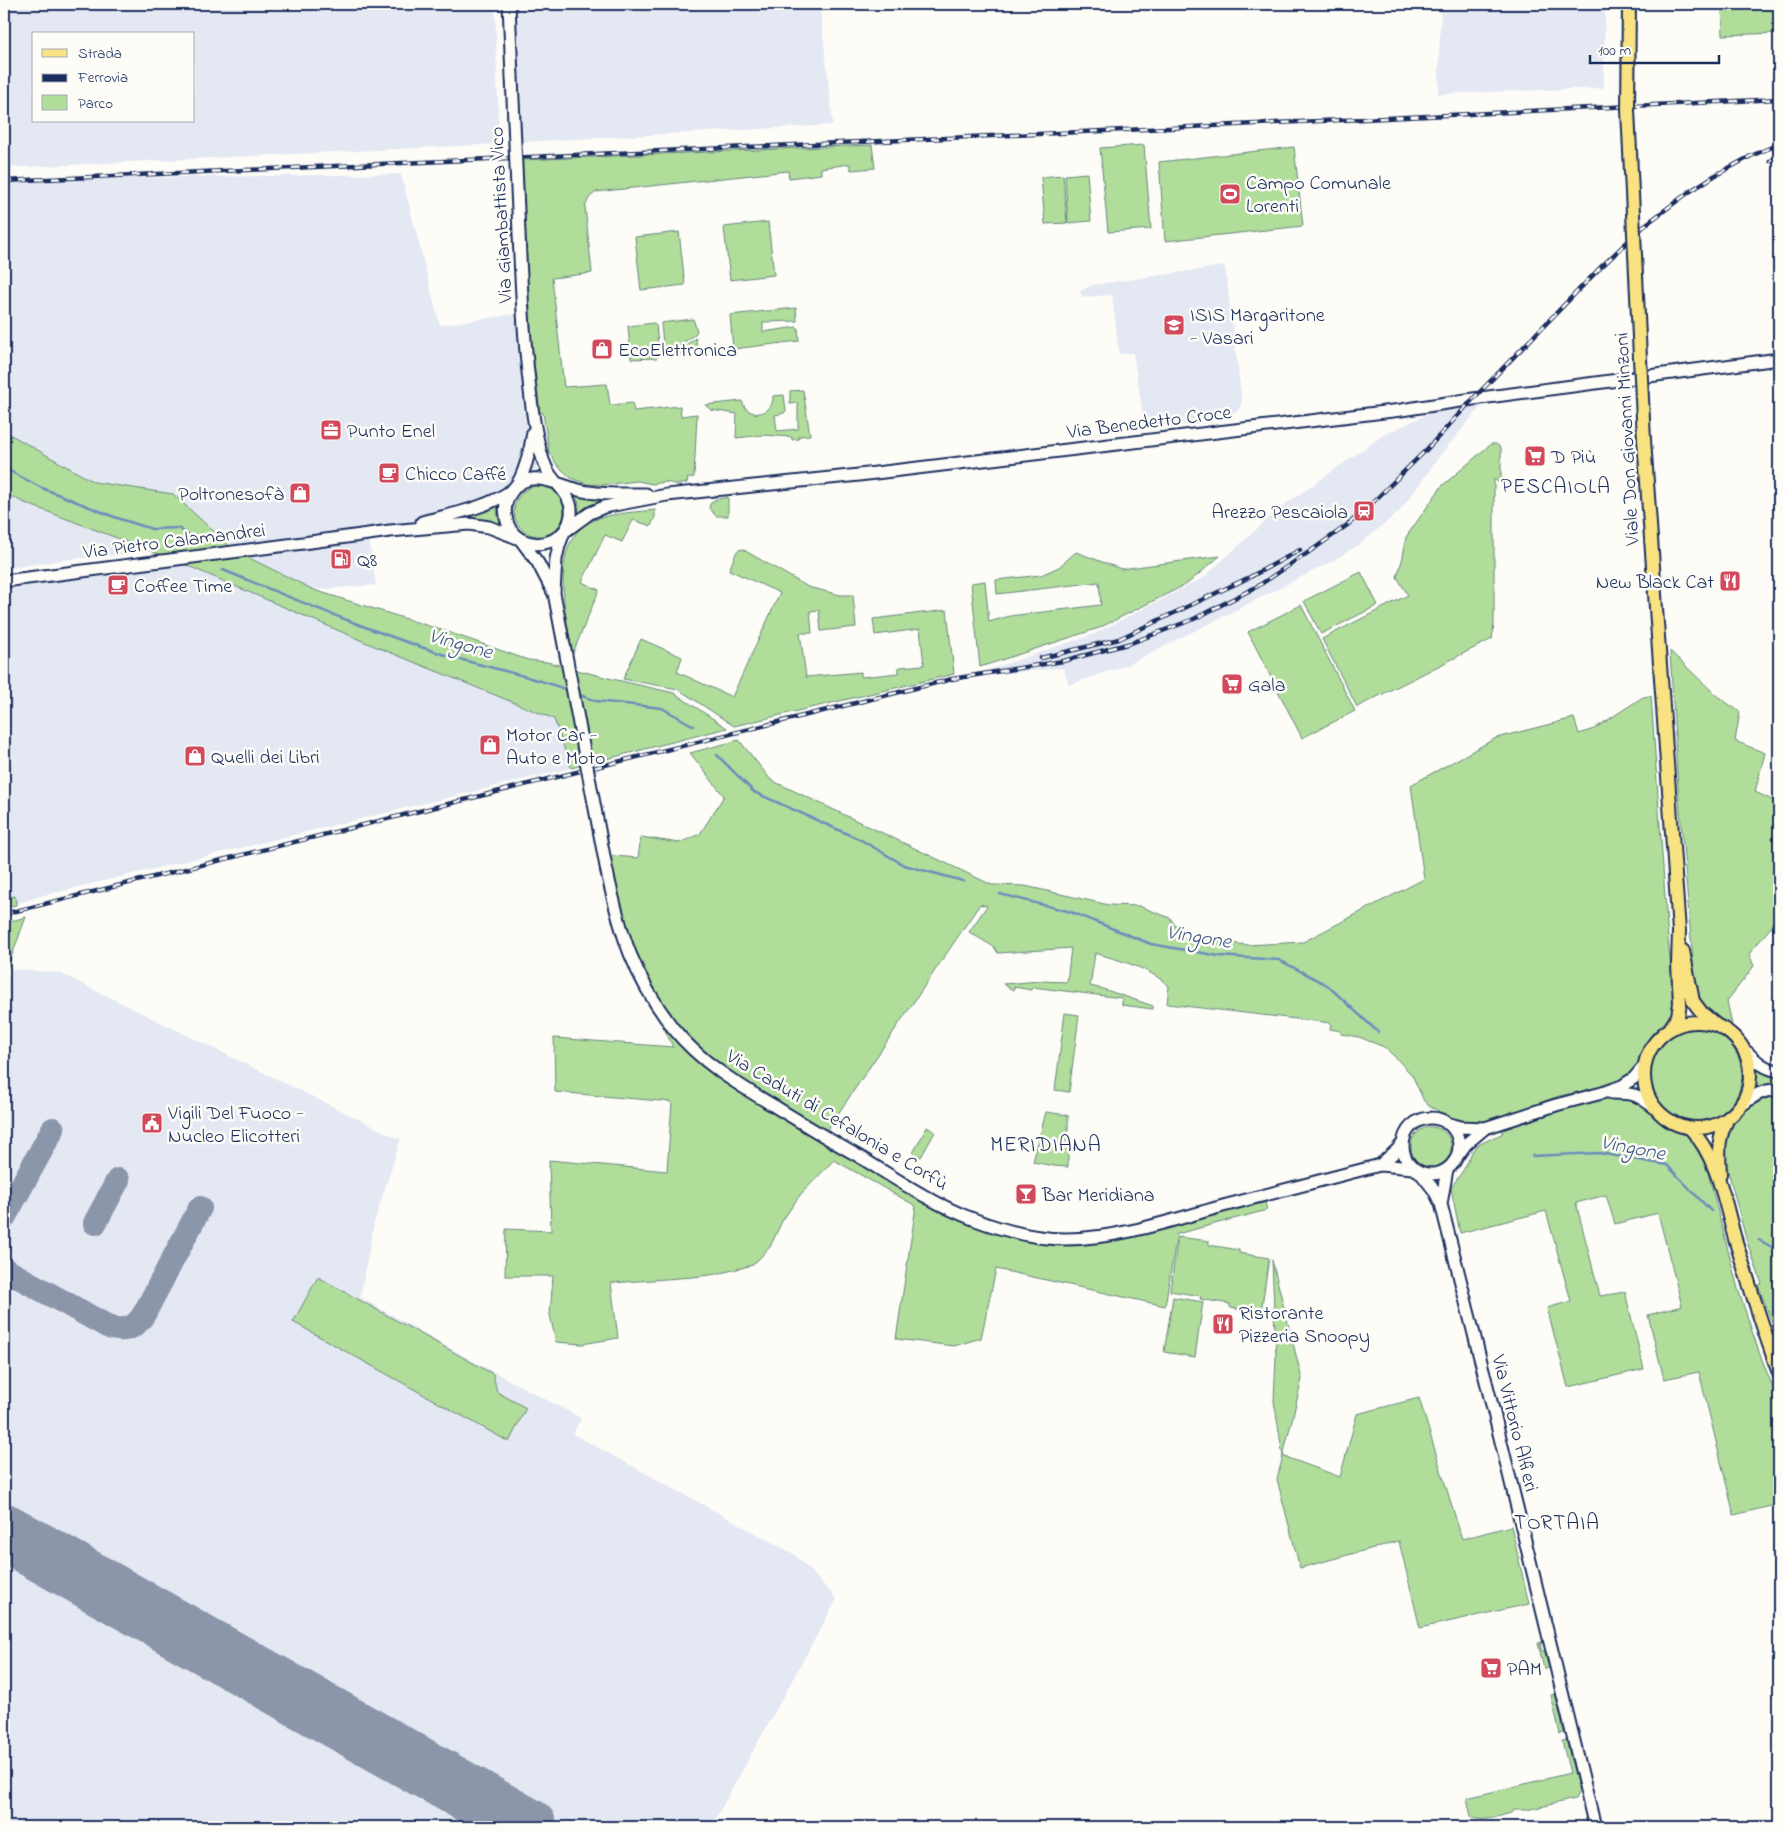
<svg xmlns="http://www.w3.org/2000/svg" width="1783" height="1831" viewBox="0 0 1783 1831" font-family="'Indie Flower',sans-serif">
<rect width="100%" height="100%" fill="#fdfcf7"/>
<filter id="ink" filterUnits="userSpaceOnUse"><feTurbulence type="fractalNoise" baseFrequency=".02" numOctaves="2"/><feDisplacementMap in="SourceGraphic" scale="10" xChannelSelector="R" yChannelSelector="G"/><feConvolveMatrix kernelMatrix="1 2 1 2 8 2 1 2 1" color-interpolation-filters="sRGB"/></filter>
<g filter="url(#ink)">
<path fill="#e4e8f3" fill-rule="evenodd" d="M4,4H495L499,144L4,168ZM34,34H194V121H34Z
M516,4H818L820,7L833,125L521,142Z
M1441,4H1605L1604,88L1438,94Z
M401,174L440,325L523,313L534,425L537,478L519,484L506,517L368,534L376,585L314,590L235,551L173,494L94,482L4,431V181L57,179Z
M1225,266L1242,401L1238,411L1219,419L1145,428L1133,353L1119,354L1112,295L1082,297L1080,291L1092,285Z
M1489,397L1442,453L1399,512L1360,544L1331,562L1127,665L1069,685L1063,668L967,677L1094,634L1203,578L1280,508L1385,434L1454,402Z
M4,493L25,503L151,551L62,560L4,569Z
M172,559L372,645L554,719L571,768L41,896L4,908V581Z
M11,969L60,973L399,1139L401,1138L374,1223L360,1297L469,1359L581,1418L573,1434L794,1554L837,1599L711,1827H4V987Z"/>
<path fill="#b1dd9b" stroke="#66867c" d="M1722,4H1778L1779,33L1723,35Z
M872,145L875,168L851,170L850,164L821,168V174L789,178L788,171L596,192L589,198L585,207L592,273L552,278L564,387L607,384L610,405L632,403L634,411L680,406L681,416L697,414L694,477L688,478L687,483L677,485L667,482L652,484L638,481L602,485L587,484L571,478L557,465L549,452L543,413H540L529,322L522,160Z
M1144,145L1151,229L1108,232L1100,148Z
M1294,147L1303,226L1165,241L1159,162Z
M1087,173L1091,221L1068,223L1065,175Z
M1063,175L1067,223L1045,224L1041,177Z
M768,222L774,275L730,280L724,227Z
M679,232L685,285L641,290L635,237Z
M796,308L797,321L763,322V332L797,327L798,328L799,341L733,349L730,315Z
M693,319L697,331L695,334L667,355L664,353L661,323Z
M654,323L656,325L659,354L657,358L631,359L628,326Z
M695,338L696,339L697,351L673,355Z
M803,390L810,435L799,436V439L792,440V437L763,435L736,438L737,414L711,410L705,405L742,401C747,420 774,416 773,396L784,395L786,411L784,413L775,415L777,431L798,429V403L790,404V391Z
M4,431L94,482L173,494L235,551L314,590L448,632L528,660L547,662L608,678L674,693L727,728L571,768L554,719L372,645L172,559L25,503L4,493Z
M1491,444H1496L1501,448V479L1498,482L1494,479V624L1492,639L1357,707L1322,639L1408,595L1397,577L1403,557L1406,537L1442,486Z
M514 511a25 25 0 1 1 50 0a25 25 0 1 1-50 0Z
M576,493L620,498C604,501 591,503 578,514L579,505Z
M728,497V516H716L709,508L710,504L714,500Z
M498,502L497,512L500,524L449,519Z
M655,510V517L651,526L633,520L622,542L605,535L582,582L599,590L572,655C567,616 546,540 594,520C612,513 636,512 655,510Z
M742,549L808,587L840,595H853L856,627L821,631L819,610L810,611L812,633H800L806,677L861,672V677L899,673V667L924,665L920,629L875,635L873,619L947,610L954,674L734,726L678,689L623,679L641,639L682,657L677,672L732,697L780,593L729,570L737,551Z
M1076,552L1121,569L1220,556L1187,584L1099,628L980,667L971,583L985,581L989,622L1010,616L1101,605L1099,582L997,594L996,580L1041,575L1059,567Z
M1361,572L1378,605L1321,634L1304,601Z
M1301,605L1355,711L1302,738L1248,632Z
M1670,651L1717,696L1740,712L1735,741L1765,753L1755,792L1779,803L1773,826L1779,831V844L1774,858L1779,861V933L1771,927L1749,954L1754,966L1727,1001L1732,1025C1711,1013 1702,1009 1695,985L1678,788Z
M1651,696L1668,940L1675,1004L1672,1015L1653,1033L1643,1047L1636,1068L1621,1083L1559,1096L1477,1125L1460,1123L1429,1106L1424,1101L1412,1075L1394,1056L1384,1047L1359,1037L1341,1034V1031L1330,1029L1331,1023L1167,1004L1169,986C1148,967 1121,961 1095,953L1090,986L1103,989L1153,1006V1009L1122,1005V998L1032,987L1031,990L1014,987L1013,990L1003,984L1040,981L1067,982L1071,948L998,953L994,947L969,932L987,906L980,904L823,1136L933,1200L1015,1232L1099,1237L1263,1195L1267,1210L1177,1234L1165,1306L996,1269L981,1338L954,1346L896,1339L916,1206L834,1160L800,1195L782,1221L770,1247L753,1265L717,1274L693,1277L611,1283L618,1338L582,1344L556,1342L550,1315L553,1276H505L506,1229L551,1231L549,1160L667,1171L672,1102L555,1092L554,1038L673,1047L627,950L604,855L638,858L641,837L679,843L700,834L724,796L690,753L739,740L771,780L992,885L1025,886L1109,905L1139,906L1170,918L1184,938L1248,945L1303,942L1424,879L1411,785L1496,738L1574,718L1579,734L1594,729L1643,697Z
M15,896L16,905L4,908V898Z
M26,917L4,977V923Z
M1065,1013L1079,1015L1069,1092L1055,1090Z
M1650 1075a46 46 0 1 1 92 0a46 46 0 1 1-92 0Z
M1757,1069L1769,1074L1779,1075V1085L1767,1084L1754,1090Z
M1779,1095V1341L1758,1285L1762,1284L1747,1242L1724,1156L1725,1139L1732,1124L1749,1106L1760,1097Z
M1618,1097H1627L1646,1106L1657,1120L1665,1126L1691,1137L1698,1143L1708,1173L1738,1289L1759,1352L1779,1403V1504L1734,1515L1699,1372L1664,1379L1648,1315L1682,1306L1658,1213L1615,1224L1606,1195L1576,1203L1600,1296L1625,1292L1644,1369L1568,1387L1547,1308L1571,1301L1546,1211L1460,1233L1451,1188L1464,1169L1473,1150L1478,1145L1503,1133L1502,1130C1540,1116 1578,1103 1618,1097Z
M1046,1112L1068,1115V1167L1054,1166L1033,1162Z
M1411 1147a20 20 0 1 1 40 0a20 20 0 1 1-40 0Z
M927,1127L935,1132L921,1157L913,1153Z
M1178,1237L1209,1241V1245L1239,1250V1253L1269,1258L1261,1312L1230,1308V1304L1200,1299L1201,1296L1170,1291Z
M1272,1260L1302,1379L1283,1456L1340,1477L1357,1414L1419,1398L1462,1539L1511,1526L1529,1604L1420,1628L1399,1541L1300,1568L1277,1479L1283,1456L1274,1401L1276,1357Z
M318,1277L493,1374L497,1392L526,1408L509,1442L293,1322Z
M1173,1297L1203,1302L1195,1357L1164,1352Z
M1542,1642V1644H1540L1542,1651H1544L1549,1668L1544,1669L1538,1643Z
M1555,1694L1564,1733L1560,1734L1551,1695Z
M1566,1740L1579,1791L1575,1799L1526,1810H1514L1511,1813C1499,1816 1480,1824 1471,1816L1467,1798L1570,1773L1562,1741Z"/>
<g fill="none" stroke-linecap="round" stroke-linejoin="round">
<path stroke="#6a8ebc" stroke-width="2.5" d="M4,468L42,488L117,518L152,529L178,528L200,542
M223,570C294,599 365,629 439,653C482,667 528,674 570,691
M577,694L596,701L662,708L694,726
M717,755L754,792L861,840L904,865L963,881
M1000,894L1071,912L1151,944L1219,956L1279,960L1327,985L1378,1032
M1532,1156L1599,1153L1667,1165L1711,1211
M1759,1240L1779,1251"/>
<path stroke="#8c96aa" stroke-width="24" d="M4,1218L53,1129
M95,1223L118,1180
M4,1269L107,1326C123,1333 135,1329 144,1314L200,1208"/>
<path stroke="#8c96aa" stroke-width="58" d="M4,1532L528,1827"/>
<g stroke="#1b2f5e" stroke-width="15">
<path id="secondary" d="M509,4L512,77
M519,233C521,283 523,332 529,381C531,401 533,421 538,441C540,451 543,463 549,473C558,487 573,496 571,515C568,538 543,550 522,540C513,535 507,526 506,516C504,507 507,498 512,491C532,464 564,490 589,492C608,495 627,494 646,494
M422,522C448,515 492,507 513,489C524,479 531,447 533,432
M4,581L303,543L390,531L469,524L489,527L520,539L538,563L553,592
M565,650L554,593L556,559L559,546L564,532L590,513L604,507L667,495L859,475L1401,410L1473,399L1779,359
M607,872C621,935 633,976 673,1028C700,1062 737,1084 774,1106C802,1123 831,1141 860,1157C896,1179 933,1204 973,1219C1002,1230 1034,1239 1065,1239C1117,1239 1173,1220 1223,1206C1275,1192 1328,1179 1380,1165L1413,1168
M1747,1052C1757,1062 1765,1069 1779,1071
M1611,1093C1634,1093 1637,1094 1655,1108
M1742,1105C1754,1096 1763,1089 1779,1090
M1403 1146a28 28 0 1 1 56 0a28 28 0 1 1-56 0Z
M1446,1123L1461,1127L1485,1128L1556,1105L1602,1093L1622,1086L1634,1078L1645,1065
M1458,1155L1466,1144L1485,1128
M1380,1165L1396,1151L1403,1143
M1420,1172L1434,1190L1441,1204L1494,1413L1595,1827
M1441,1204L1447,1169"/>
</g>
<g stroke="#1b2f5e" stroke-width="16">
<path id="primary" d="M1644,440L1679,931L1678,964L1680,1003L1678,1016L1670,1029
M1683,951L1693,1001L1702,1013L1715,1024
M1644 1075a53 53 0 1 1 106 0a53 53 0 1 1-106 0Z
M1690,1128C1718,1158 1724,1200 1735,1239C1749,1284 1763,1329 1779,1373
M1720,1174C1719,1151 1717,1141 1727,1120"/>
</g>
<use href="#secondary" stroke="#fdfcf7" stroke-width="11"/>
<use href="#primary" stroke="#f8e281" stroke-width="12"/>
<g stroke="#1b2f5e" stroke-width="4.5">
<path id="rail" d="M1770,161L1779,157
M4,181L1365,119L1779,99
M1041,658L1119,639L1250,577L1300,550
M4,914L952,679L1063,661L1131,643L1194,619L1258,586L1315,548L1346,526L1364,511L1427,449L1473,399L1598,270L1645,225L1689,192L1714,176L1751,156L1779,144"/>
</g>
<use href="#rail" stroke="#fdfcf7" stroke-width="2.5" stroke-dasharray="8" stroke-linecap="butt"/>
<g stroke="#1b2f5e" stroke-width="15" stroke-linecap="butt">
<path id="secondary-bridge" d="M512,77L519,233
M565,650L607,872"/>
</g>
<g stroke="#1b2f5e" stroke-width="16" stroke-linecap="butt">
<path id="primary-bridge" d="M1629,4L1628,110L1644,440"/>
</g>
<use href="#secondary-bridge" stroke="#fdfcf7" stroke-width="11"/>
<use href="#primary-bridge" stroke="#f8e281" stroke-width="12"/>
</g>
</g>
<defs>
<g id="stadium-square" transform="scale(1.125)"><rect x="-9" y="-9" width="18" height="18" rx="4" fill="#d1495b" stroke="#fdfcf7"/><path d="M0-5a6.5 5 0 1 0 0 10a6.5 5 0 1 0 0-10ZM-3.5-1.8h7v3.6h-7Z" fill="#fff"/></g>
<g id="university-square" transform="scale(1.125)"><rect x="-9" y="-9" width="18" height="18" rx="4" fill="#d1495b" stroke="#fdfcf7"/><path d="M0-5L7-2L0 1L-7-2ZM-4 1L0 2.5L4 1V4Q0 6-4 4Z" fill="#fff"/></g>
<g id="shop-square" transform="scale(1.125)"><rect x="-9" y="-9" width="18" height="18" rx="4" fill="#d1495b" stroke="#fdfcf7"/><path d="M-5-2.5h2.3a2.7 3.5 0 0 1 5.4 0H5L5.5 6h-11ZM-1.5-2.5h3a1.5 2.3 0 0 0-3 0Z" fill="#fff"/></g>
<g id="office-square" transform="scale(1.125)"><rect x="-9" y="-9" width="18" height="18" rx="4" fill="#d1495b" stroke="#fdfcf7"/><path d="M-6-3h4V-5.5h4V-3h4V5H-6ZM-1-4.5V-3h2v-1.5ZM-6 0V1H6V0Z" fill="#fff"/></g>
<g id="supermarket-square" transform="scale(1.125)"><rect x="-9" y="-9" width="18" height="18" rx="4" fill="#d1495b" stroke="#fdfcf7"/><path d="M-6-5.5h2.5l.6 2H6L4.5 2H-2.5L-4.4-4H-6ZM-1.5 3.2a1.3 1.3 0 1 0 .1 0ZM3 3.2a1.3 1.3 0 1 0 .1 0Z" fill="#fff"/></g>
<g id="cafe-square" transform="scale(1.125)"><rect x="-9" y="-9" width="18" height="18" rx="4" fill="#d1495b" stroke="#fdfcf7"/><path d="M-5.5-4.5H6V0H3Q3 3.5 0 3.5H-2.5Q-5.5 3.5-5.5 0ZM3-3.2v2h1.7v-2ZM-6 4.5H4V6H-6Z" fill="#fff"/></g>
<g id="station-square" transform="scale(1.125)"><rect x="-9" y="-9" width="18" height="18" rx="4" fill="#d1495b" stroke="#fdfcf7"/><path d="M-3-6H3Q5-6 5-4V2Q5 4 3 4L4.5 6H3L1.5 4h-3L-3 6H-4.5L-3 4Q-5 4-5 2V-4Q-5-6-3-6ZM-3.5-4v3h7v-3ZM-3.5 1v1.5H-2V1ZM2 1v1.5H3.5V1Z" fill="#fff"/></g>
<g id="fuel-square" transform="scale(1.125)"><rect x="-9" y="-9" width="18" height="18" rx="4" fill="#d1495b" stroke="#fdfcf7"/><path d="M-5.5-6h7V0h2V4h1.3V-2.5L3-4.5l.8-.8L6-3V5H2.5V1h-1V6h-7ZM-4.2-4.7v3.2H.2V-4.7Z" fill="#fff"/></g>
<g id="restaurant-square" transform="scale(1.125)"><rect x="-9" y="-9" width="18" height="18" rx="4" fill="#d1495b" stroke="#fdfcf7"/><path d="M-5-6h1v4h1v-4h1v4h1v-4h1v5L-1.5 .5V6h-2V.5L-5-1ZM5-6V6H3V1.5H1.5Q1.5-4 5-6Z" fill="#fff"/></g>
<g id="civic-square" transform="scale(1.125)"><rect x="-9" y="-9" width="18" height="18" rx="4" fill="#d1495b" stroke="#fdfcf7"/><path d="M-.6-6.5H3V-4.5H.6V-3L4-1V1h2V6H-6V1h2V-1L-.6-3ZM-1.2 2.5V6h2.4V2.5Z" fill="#fff"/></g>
<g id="bar-square" transform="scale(1.125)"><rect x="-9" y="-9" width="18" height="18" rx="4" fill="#d1495b" stroke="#fdfcf7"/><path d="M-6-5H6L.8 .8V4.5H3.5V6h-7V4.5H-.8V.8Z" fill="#fff"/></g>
</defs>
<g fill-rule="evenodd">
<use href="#stadium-square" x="1230" y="194"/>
<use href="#university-square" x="1174" y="325"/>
<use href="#shop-square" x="602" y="349"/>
<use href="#office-square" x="331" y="430"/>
<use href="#supermarket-square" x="1535" y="456"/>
<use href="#cafe-square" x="389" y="473"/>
<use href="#shop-square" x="300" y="493"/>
<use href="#station-square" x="1364" y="511"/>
<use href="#fuel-square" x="341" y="559"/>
<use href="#restaurant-square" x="1730" y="581"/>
<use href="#cafe-square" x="118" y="585"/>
<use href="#supermarket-square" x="1232" y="684"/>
<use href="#shop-square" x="490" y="745"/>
<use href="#shop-square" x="195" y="756"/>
<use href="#civic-square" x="152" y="1123"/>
<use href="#bar-square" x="1026" y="1194"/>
<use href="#restaurant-square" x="1223" y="1324"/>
<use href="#supermarket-square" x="1491" y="1668"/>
</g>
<g text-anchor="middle" stroke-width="5" stroke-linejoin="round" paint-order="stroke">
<g font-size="20" fill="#1b2f5e" stroke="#fdfcf7" text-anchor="start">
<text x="1246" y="189">Campo Comunale<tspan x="1246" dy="23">Lorenti</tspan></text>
<text x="1190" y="321">ISIS Margaritone<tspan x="1190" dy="23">- Vasari</tspan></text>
<text x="618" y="356">EcoElettronica</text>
<text x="347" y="437">Punto Enel</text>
<text x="1551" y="463">D Più</text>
<text x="405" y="480">Chicco Caffé</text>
<text x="284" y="500" text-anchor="end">Poltronesofà</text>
<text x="1348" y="518" text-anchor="end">Arezzo Pescaiola</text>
<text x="357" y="566">Q8</text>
<text x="1714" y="588" text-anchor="end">New Black Cat</text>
<text x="134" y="592">Coffee Time</text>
<text x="1248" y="691">Gala</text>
<text x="506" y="741">Motor Car -<tspan x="506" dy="23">Auto e Moto</tspan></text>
<text x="211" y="763">Quelli dei Libri</text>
<text x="168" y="1119">Vigili Del Fuoco -<tspan x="168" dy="23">Nucleo Elicotteri</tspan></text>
<text x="1042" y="1201">Bar Meridiana</text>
<text x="1239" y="1319">Ristorante<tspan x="1239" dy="23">Pizzeria Snoopy</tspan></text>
<text x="1507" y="1675">PAM</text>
</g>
<g font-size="20" fill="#1b2f5e" stroke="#fdfcf7">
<text transform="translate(500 215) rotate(-93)" y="7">Via Giambattista Vico</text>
<text transform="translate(1149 421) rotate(-7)" y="7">Via Benedetto Croce</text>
<text transform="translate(1626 439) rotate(-93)" y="7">Viale Don Giovanni Minzoni</text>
<text transform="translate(174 540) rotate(-7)" y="7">Via Pietro Calamandrei</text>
<text transform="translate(838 1119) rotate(31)" y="7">Via Caduti di Cefalonia e Corfù</text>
<text transform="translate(1516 1423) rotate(76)" y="7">Via Vittorio Alfieri</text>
</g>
<g font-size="21" letter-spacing="1" fill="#1b2f5e" stroke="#fdfcf7">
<text x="1556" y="493">PESCAIOLA</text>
<text x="1046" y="1151">MERIDIANA</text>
<text x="1557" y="1529">TORTAIA</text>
</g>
<g font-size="21" font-style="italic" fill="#3c5685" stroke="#fdfcf7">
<text transform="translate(461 643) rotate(16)" y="7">Vingone</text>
<text transform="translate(1199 936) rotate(9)" y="7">Vingone</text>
<text transform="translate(1633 1147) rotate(11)" y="7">Vingone</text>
</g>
</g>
<rect width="1783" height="1831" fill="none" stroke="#fdfcf7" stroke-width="20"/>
<rect x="10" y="10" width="1763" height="1811" fill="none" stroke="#1b2f5e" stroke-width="2" filter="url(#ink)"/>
<rect x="32" y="32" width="162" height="90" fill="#fdfcf7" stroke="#a3aaba"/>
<rect x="42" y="49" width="25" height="8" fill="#f8e281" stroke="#a3aaba"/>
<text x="78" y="58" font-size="15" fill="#1b2f5e">Strada</text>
<rect x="42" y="74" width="25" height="8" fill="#1b2f5e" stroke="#a3aaba"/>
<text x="78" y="82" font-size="15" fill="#1b2f5e">Ferrovia</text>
<rect x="42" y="95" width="25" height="15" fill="#b1dd9b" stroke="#a3aaba"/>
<text x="78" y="108" font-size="15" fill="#1b2f5e">Parco</text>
<path d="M1590 55v8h129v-8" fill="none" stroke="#1b2f5e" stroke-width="2.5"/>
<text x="1598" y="55" font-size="15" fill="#1b2f5e" stroke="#fdfcf7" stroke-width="4" paint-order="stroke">100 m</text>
</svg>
